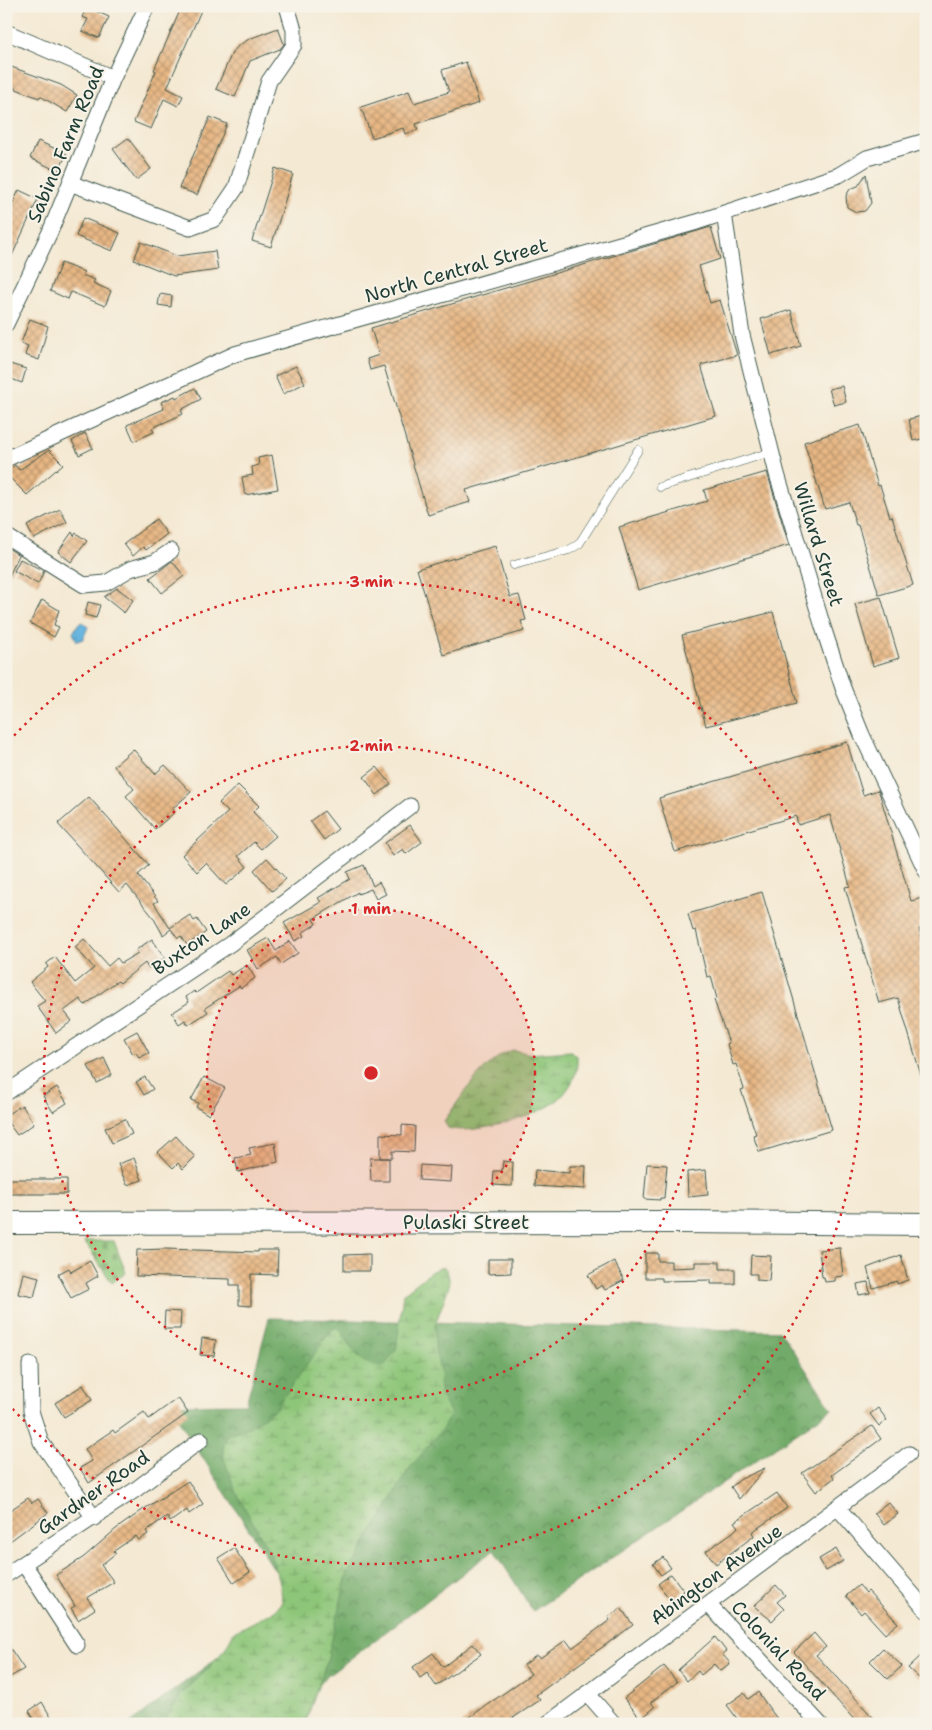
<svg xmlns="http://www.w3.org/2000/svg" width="932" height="1730" viewBox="0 0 932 1730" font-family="'Shantell Sans',sans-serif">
<defs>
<pattern id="forest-crowns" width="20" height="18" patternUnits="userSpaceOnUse" patternTransform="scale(1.25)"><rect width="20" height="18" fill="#72ab69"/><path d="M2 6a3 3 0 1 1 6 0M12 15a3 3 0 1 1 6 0" fill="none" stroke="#5d8c57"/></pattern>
<pattern id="wetland-marsh" width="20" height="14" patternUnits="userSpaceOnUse" patternTransform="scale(1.25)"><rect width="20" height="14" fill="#8ec679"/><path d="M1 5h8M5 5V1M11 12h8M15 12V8" fill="none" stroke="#73a264"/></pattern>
<pattern id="cemetery-stones" width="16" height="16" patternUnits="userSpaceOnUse" patternTransform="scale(1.25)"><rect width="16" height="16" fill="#8ec679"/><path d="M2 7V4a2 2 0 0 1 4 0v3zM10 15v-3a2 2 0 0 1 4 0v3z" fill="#73a264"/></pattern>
<pattern id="water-ripples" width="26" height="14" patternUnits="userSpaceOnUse" patternTransform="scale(1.25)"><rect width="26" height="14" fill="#65b4df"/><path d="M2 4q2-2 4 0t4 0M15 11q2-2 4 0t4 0" fill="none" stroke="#5394b6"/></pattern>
<pattern id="building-cross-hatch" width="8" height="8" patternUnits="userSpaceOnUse" patternTransform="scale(1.25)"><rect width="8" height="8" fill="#e8b784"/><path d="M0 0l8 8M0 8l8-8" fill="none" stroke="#bb966d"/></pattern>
</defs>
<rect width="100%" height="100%" fill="#f7f3e8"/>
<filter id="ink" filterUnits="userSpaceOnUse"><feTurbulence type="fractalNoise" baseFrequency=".02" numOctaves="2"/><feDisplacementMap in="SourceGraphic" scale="10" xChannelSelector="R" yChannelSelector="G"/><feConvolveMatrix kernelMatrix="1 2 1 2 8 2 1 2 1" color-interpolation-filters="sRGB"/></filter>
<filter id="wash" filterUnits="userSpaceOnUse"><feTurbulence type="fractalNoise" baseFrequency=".0096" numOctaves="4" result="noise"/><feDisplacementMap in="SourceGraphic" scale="20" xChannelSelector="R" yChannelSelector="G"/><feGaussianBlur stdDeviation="1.12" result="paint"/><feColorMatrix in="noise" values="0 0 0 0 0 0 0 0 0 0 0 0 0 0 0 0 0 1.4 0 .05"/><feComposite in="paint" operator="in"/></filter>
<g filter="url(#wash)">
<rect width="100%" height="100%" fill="#f4e9d3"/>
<path fill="url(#forest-crowns)" stroke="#48744e" d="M269,1318L780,1331L832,1409L533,1611L494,1550L264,1724H129L294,1600L169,1405L246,1404Z"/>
<path fill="url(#wetland-marsh)" stroke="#568256" d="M513,1050L531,1054L571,1051L577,1057C578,1073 572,1086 560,1098C542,1116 472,1136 448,1128L444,1121C462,1097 483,1060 513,1050Z
M443,1267L447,1270L450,1283L435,1325V1348L441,1375L440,1393L451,1414L443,1428L410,1468L347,1575L327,1661L305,1724H163L181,1695L207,1670L225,1649L234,1632L275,1611L282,1603C282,1557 247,1521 231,1479C228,1469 223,1459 223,1449C224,1444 226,1439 228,1434L249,1427L275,1409L332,1329L338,1327L340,1329C350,1345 361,1368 383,1367L396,1350L403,1294L432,1271Z"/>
<path fill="url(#cemetery-stones)" stroke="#568256" d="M84,1241H114L126,1273L112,1283Z"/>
<path fill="url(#water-ripples)" stroke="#42788a" d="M83,622L88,627L83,639L77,641L73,633L78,624Z"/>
<g id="blocks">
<path fill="url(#building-cross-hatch)" d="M182,6H203L167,88L183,96L178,106L164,99L151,129L134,122L156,71L154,70Z
M87,7L109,17L99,38L82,31L88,19L82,17Z
M278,28L284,44L280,49L250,61L235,97L216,89L232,53L238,46L249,39Z
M466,62L479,103L416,124L418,130L405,134L403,128L372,138L361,107L409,91L414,103L449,92L442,70Z
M6,65L61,85L77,95L67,112L40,96L39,98L6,85Z
M210,117L227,124L197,195L179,188Z
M128,138L151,169L136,180L113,149Z
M38,141L67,154L58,171L30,158Z
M275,168L293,174L271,247L252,241Z
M866,174L871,203L865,211L856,212L847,207L846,196L850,189L858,186Z
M19,190L38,199L6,269V218Z
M83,218L120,233L112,251L76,236Z
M711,227L720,259L699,266L710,303L720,300L737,355L701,365L716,416L466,490L470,502L428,515L384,366L370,370L367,359L379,355L371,328Z
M141,242L177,256L215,251L218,270L174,276L134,260Z
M61,263L84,272L82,275L95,280L93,283L111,291L105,306L71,292L68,299L50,291Z
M160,294L172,296L171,307L158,305Z
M791,310L801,346L771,355L761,319Z
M30,319L48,326L39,360L25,355L28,346L21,343Z
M10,364L26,369L22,383L6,377Z
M296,366L305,383L283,394L275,376Z
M842,386L846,402L834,405L829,389Z
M195,388L201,399L181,410L183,414L152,428L154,432L134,441L127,425L164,409L161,402L175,396L176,398Z
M926,415V438L913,441L909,419Z
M860,425L878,486L880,485L890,517L892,516L913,585L879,595L858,525H856L849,502L825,509L804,442Z
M85,433L93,448L79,455L72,441Z
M49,450L63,464L27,495L6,474L15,465L19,470Z
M272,455L278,489L245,495L242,477L253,475L252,467L259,465L258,458Z
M767,472L789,545L638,590L619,527L707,501L704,490Z
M60,509L67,522L34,539L27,526Z
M156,519L167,534L146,550L143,547L133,556L124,544Z
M72,532L74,536L76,533L87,541L71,562L58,552Z
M495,546L510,597L519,595L526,620L521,621L524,631L443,655L417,569Z
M6,547L19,555L6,582Z
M20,559L44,571L38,584L14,571Z
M172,561L184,576L162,593L150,578Z
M117,588L133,600L124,613L104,597Z
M881,597L899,658L873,666L855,604Z
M42,600L59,610L54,625L59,627L54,637L30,623Z
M88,602L100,605L96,618L85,615Z
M773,612L797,703L706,726L682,635Z
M847,742L863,795L878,790L880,795L911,901L926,897V927L919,929L926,951V1082H923L898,998L879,1003L845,887L850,886L830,815L798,825L796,816L675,852L659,798Z
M133,749L155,774L165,765L191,792L172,809L175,812L155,829L126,796L134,789L114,766Z
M377,767L391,784L377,795L364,777Z
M238,785L259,806L253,812L276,836L261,849L254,842L238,856L247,867L226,885L206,863L197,872L182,855L228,812L219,803Z
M89,797L149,865L138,875L158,901L154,903L170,928L190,915L194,921L197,919L206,932L187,945L181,936L178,938L171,929L163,935L153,917L127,885L119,892L58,824Z
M324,811L338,829L324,840L310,821Z
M410,825L422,842L406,854L403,849L393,856L385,843Z
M267,858L286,879L272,891L254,870Z
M364,865L373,886L379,882L386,894L376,899L371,889L358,894V892L313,919L316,924L302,933L304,936L295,941L284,923L321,902L318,898L350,879L347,872Z
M762,892L832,1130L759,1152L753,1135L756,1134L741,1090L744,1089L736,1064L733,1065L727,1044L729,1043L714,1000L717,999L711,976L707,977L696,930L693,931L688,914Z
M268,938L276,951L290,941L298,953L281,964L277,957L258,969L247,950Z
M84,939L108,966L117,958L121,963L138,953L136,950L152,939L165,958L148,968L145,963L120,983L118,981L113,984L85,1005L80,999L64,1011L72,1021L56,1033L37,1006L45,1001L30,982L48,967L46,964L55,957L75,983L94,968L75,947Z
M247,965L255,978L241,988L239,986L205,1008L208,1012L188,1025L185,1020L179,1024L172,1013L189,1002L186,997L194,991L196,993L228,971L231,975Z
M137,1031L149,1053L139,1058L136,1052L133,1054L124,1038Z
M104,1058L112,1075L97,1083L88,1066Z
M145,1077L153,1089L144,1095L136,1082Z
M204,1077L225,1088L209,1115L196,1107L198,1103L191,1100Z
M57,1087L67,1103L53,1112L43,1096Z
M22,1105L34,1124L17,1135L6,1120V1115Z
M125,1119L132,1134L112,1143L105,1128Z
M402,1125L415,1126L414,1152L392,1151V1158H380V1134L402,1135Z
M176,1136L195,1157L183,1169L178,1163L173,1168L158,1152Z
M275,1143L278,1162L238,1172L235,1158L251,1155L249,1148Z
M134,1158L142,1180L127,1185L118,1164Z
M370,1158H389V1181H371Z
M503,1161L513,1162L512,1186L493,1185L494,1171H502Z
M647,1164L667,1165L664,1198H660V1200L644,1199Z
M420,1165L452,1167L451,1182L419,1180Z
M570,1166H586L585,1189L534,1186L535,1170L569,1173Z
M706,1170L708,1195L688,1197L687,1172Z
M6,1179H67V1194H6Z
M840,1248L843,1276L835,1277V1281L825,1282L824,1277H822L819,1250Z
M165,1249L258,1252V1250H278L277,1275L251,1274V1306L239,1305V1285H230V1279L136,1276L137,1250Z
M645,1253H658V1261H671V1268L695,1267V1262H720V1269H735V1284H711V1280L662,1281V1278H645Z
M370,1254V1271H344V1255Z
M751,1255L771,1256L769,1281L757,1280V1274H750Z
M901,1255L908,1280L897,1284V1281L873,1288L867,1268Z
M488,1259H511V1273L488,1274Z
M90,1261L98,1276L86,1283L89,1289L71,1298L58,1274L69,1268L71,1272Z
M614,1261L624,1280L605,1290L602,1285L596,1289L588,1275Z
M23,1273L39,1277L34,1297L18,1294Z
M868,1282L870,1293L859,1295L857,1284Z
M165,1311L181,1312L180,1329H164Z
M202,1338L216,1340L214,1356L200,1355Z
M83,1385L92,1400L64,1417L55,1403Z
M178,1398L188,1413L89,1483L80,1468L92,1461L85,1449L113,1430L115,1433L144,1412L149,1419Z
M878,1408L887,1420L879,1426L870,1414Z
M872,1426L881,1439L832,1475L834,1478L816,1492L802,1473Z
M765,1468L739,1499L731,1487L741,1479Z
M188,1481L203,1504L189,1514L187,1510L170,1522L167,1516L146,1531L148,1534L139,1540L136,1536L114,1551L116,1553L101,1565L114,1582L87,1598L95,1609L78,1620L71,1608L75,1606L56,1575L84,1557L116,1529L144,1509Z
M777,1493L787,1508L752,1532L754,1536L716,1564L706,1551L733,1532L738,1527L734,1522Z
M28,1498L32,1503L38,1499L48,1513L6,1544V1513Z
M888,1502L898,1514L884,1525L874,1513Z
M234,1548L250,1572L234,1583L218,1558Z
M836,1549L843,1561L826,1571L819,1559Z
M663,1557L671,1568L661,1575L653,1564Z
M671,1574L684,1591L673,1600L671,1597L669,1598L658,1584Z
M776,1585L785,1595L777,1602L784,1609L772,1621L754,1606Z
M859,1585L866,1593L868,1591L898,1623L885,1634L864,1611L861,1614L846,1596Z
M621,1608L633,1625L536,1695L540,1700L510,1720L513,1724H460L531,1674L524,1665L537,1655L540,1658L566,1640L572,1648L610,1620L608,1617Z
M814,1633L826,1647L816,1655L879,1724H858L794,1652Z
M715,1637L726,1651L722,1654L730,1663L720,1671L714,1664L701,1675L698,1671L687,1681L678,1670Z
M6,1642L24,1669L10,1677L6,1671Z
M473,1644L481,1654L436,1686L427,1673L420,1678L413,1667L433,1653L443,1667Z
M883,1648L902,1666L888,1679L870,1661Z
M926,1651V1671L919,1678L908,1668Z
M664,1666L677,1682L651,1702L655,1707L641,1719L624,1698Z
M758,1692L769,1708L781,1724H741L727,1705L744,1693L748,1699Z
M42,1702L55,1724H37L29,1711Z"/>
</g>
</g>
<g filter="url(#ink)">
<use href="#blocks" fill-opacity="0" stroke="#3f574c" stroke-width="1"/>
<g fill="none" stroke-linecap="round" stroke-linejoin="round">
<g stroke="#3f574c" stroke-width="9">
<path id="service" d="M660,487L771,452
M514,565L569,550L579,544L638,450"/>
</g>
<g stroke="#3f574c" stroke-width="17">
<path id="minor" d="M6,32L113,78
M70,183L190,228L215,219L236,188L269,81L294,45V30L287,6
M724,213L742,335L777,474L823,627L843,688L862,735L926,871
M6,324L50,232L113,78L147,6
M6,459L235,354L697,222L839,175L867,158L926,141
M6,536L84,585L106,583L130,569L155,562L171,551
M6,1093L230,944L410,806
M30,1365L31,1411L41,1442L94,1518
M838,1508L926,1610
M24,1564L77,1645
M6,1575L135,1490L201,1440
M708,1604L820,1724
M587,1693L614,1724
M547,1724L909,1454"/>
</g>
<g stroke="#3f574c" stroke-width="24">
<path id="secondary" d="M6,1223L682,1222L926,1224"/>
</g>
<use href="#service" stroke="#fff" stroke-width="8"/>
<use href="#minor" stroke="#fff" stroke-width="15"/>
<use href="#secondary" stroke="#fff" stroke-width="22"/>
</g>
</g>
<circle cx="371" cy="1073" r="164" fill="#d62828" fill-opacity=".12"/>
<g fill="none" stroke="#d62828" stroke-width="2.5" stroke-dasharray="2.5 5">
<circle cx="371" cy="1073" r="164"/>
<circle cx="371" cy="1073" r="327"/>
<path d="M9 741A491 491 0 1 1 9 1405"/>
</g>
<g text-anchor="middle" stroke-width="4" stroke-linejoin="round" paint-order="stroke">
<g font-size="19" fill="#1f3d34" stroke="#f7f3e8">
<text transform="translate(65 144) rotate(-67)" y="7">Sabino Farm Road</text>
<text transform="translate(456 270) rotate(-16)" y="7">North Central Street</text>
<text transform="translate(819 544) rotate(73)" y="7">Willard Street</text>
<text transform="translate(201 938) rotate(-34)" y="7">Buxton Lane</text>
<text x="466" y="1229">Pulaski Street</text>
<text transform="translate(93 1492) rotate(-35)" y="7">Gardner Road</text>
<text transform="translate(716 1574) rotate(-36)" y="7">Abington Avenue</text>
<text transform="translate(779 1650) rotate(47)" y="7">Colonial Road</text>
</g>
</g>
<circle cx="371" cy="1073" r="8" fill="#d62828" stroke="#f7f3e8" stroke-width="2.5"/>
<g font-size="15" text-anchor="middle" font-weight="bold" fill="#d62828" stroke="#f7f3e8" stroke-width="4" stroke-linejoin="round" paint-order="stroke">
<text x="371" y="587">3 min</text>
<text x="371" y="751">2 min</text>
<text x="371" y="914">1 min</text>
</g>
<rect width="932" height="1730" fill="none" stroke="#f7f3e8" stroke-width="25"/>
</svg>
